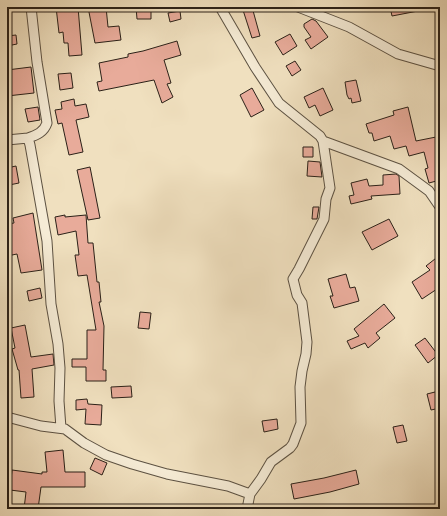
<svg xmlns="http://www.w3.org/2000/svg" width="447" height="516" viewBox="0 0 447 516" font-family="'Sorts Mill Goudy',serif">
<rect width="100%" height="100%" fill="#f0e0bf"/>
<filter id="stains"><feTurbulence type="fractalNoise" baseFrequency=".005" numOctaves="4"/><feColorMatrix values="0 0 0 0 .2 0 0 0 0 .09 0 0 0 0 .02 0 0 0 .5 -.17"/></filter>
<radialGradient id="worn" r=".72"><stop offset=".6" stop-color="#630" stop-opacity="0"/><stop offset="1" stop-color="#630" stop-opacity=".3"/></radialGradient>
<path fill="#e8ab9a" stroke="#2b2118" d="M56,7H78L82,55L69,56L68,43H64L63,32L59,33Z
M88,7H106L108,27L119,26L121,40L95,43Z
M136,7H151V19H137Z
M242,7H252L260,36L252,38Z
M390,7H417L418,11L392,16Z
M180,11L181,19L170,22L168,13Z
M312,19L316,21L328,37L311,49L305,40L311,37L304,27V24Z
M290,34L297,46L283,55L275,42Z
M16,35L17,44L7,46V36Z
M177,41L181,55L164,60L171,83L167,84L173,97L162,103L154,80L99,91L97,82L102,81L99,63L128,57V54L143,51Z
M295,61L301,70L292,76L286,66Z
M31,67L34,93L7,96V70Z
M71,73L73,88L60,90L58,74Z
M356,80L361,101L352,103L351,98L349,99L347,95L345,82Z
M252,88L264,110L251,117L240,95Z
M323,88L333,110L320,116L315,105L309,108L304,97Z
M74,99L75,106L86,104L89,117L76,120L83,152L69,155L62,123L58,124L55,110L62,109L61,102Z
M38,107L40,120L28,122L25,109Z
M408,107L416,141L436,137L440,154V180L429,183L425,169L428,168L424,152L409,156L406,146L394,149L390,136L374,141L372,133H369L366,124L394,115L393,111Z
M303,147H313V157H303Z
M308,161L320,162L322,177L307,176Z
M16,166L19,183L9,185L7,168Z
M90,167L100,218L88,220L77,170Z
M396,174L399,176L400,194L371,196L372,199L351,204L349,196L354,195L351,183L367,179L369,186L383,185V175Z
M313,207H319L317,219H312Z
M33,213L42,270L21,273L17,254L7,256V224L14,223L13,218Z
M65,215V217L86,215L88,243H93L97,282H99L101,302H99L104,326L103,370H106V381H86V367H72V359H87V330H96L87,275L78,276L75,255H79L76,231L58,235L55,217Z
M389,219L398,236L372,250L362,232Z
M440,255V287L422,299L412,282L430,270L426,266Z
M346,274L350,288L355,287L359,301L334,308L330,296H333L328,279Z
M40,288L42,298L29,301L27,291Z
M384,304L395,318L376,333L380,338L368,348L365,343L351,349L347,341L359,336L354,329Z
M140,312L151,313L149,329L138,328Z
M25,325L31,357L53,354L54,365L32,369L34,397L21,398L19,370H18L12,349L15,348L11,328Z
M425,338L438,355L428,363L415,345Z
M131,386L132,397L112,398L111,387Z
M439,391L440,408L431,410L427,394Z
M87,399L88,404L102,405L101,425L85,424L86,409L76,410V400Z
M277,419L278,429L264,432L262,421Z
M403,425L407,441L397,443L393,427Z
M63,450L65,472H85V487H41L38,509H24L26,492L10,490L12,470L42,474V472H47L45,452Z
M95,458L107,463L102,475L90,469Z
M356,470L359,484L330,492L294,499L291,484L324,478Z"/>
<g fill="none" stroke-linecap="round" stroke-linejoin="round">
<g stroke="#5c5142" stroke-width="11">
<path id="minor" d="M220,7L255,67L279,103L320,136L323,141L330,188L326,199L324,219L299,269L293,279L297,295L302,303L307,342L306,354L302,371L300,387L301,423L293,444L290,448L271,462L261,479L250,494
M298,7L349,27L398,54L440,66
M28,138C37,135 44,132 47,123L37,62L31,7
M7,140L28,138L30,145L47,241L51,304L58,344L60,368L59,401L61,428
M323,141L399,169L429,191L440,207
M7,417L41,426L65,429L84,443L106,455L132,464L167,474L228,486L250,494L247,509"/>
</g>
<use href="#minor" stroke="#f5ebd5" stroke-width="9"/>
</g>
<rect width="447" height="516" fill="none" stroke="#f0e0bf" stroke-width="24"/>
<rect x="8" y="8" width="431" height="500" fill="none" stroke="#2b2118" stroke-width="2"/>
<rect x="12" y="12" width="423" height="492" fill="none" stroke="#2b2118"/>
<rect width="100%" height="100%" filter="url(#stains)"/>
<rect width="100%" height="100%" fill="url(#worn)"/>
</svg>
